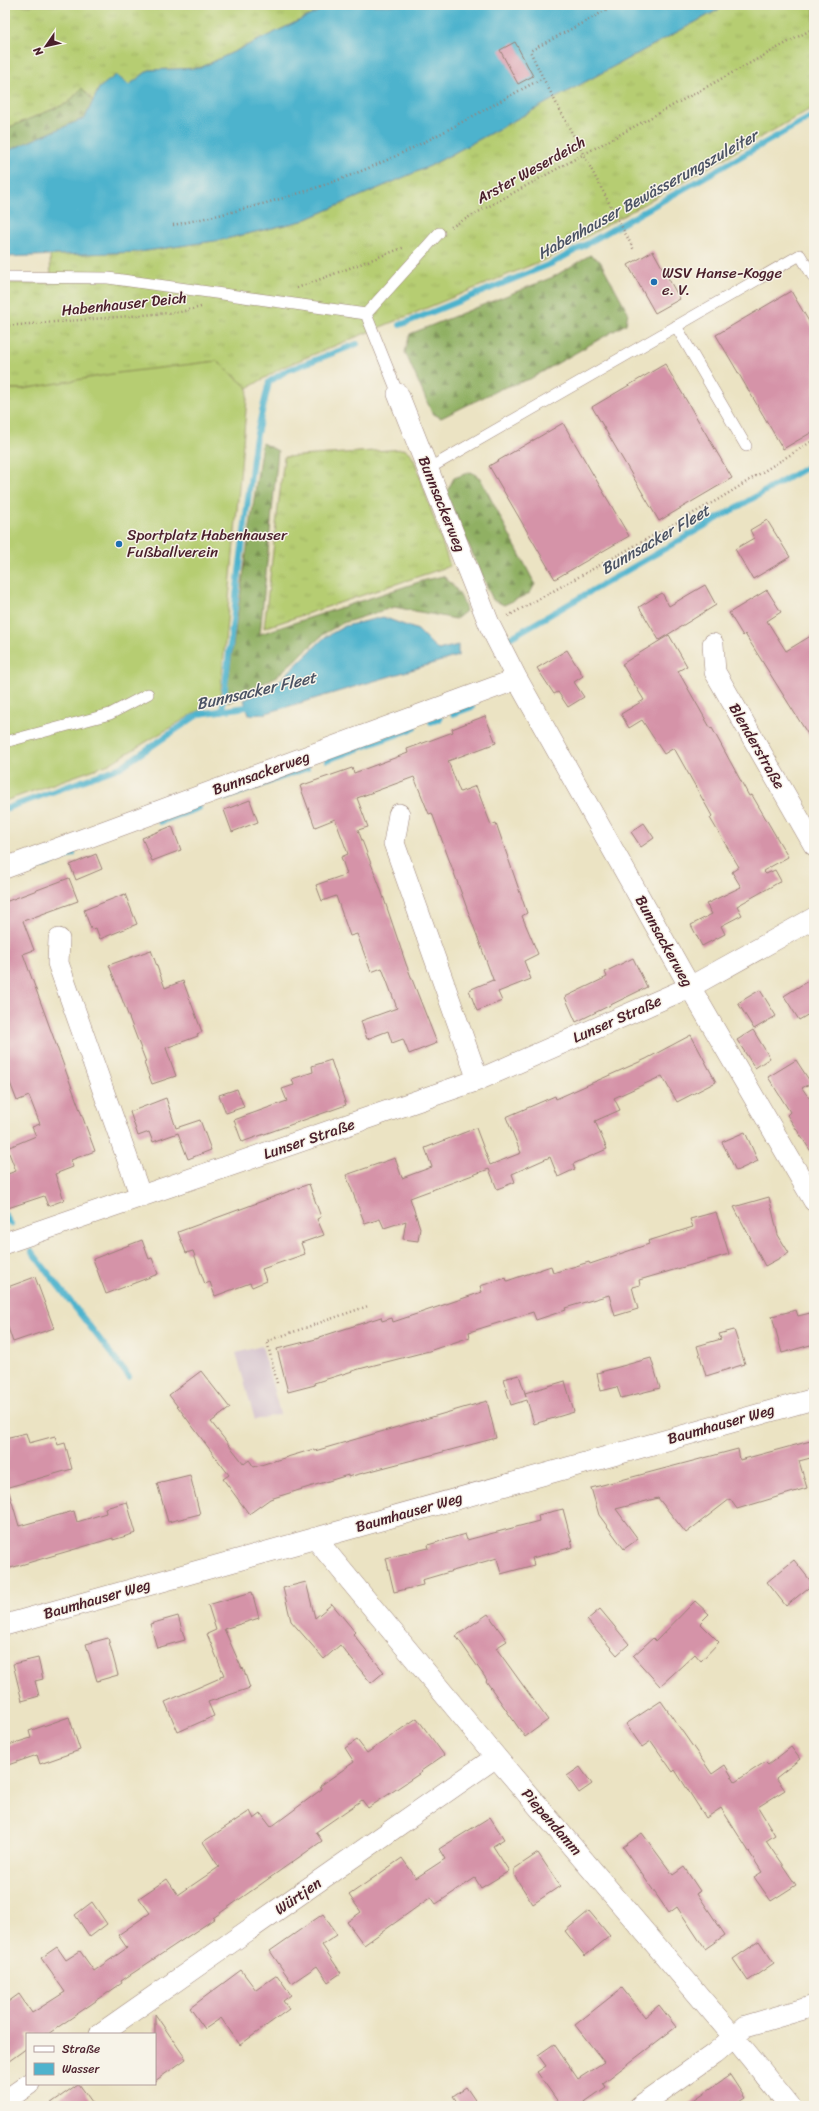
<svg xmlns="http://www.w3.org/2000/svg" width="819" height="2111" viewBox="0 0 819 2111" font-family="Sriracha,sans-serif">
<defs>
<pattern id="grass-tufts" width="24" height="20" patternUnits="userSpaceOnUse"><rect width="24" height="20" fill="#b6cd72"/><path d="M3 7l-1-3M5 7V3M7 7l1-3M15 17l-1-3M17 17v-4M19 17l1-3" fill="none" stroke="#9eb063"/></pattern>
<pattern id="forest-firs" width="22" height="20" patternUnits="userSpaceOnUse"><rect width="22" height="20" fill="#90b064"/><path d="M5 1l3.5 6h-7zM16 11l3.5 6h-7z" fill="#788f53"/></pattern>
</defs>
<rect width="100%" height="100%" fill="#f7f3e8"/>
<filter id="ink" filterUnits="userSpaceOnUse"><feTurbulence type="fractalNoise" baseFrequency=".025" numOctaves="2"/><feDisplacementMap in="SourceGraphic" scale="8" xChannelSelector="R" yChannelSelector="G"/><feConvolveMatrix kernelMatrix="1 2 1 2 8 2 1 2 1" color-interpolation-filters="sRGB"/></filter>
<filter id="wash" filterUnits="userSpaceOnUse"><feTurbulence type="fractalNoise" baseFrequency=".012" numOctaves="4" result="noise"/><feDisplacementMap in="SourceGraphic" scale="16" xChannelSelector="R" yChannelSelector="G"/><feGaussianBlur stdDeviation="0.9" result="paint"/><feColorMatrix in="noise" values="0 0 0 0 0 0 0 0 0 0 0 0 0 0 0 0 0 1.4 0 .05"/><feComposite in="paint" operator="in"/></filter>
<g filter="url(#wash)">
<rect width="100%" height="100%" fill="#ebe3c3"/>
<path fill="#d1bdcb" d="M262,1346L280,1414L255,1420L236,1353Z"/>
<path fill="url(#grass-tufts)" stroke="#80764e" d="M5,5H332L200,68L149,70L129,85L99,88L93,101L82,88L68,103L5,129Z
M727,5H814V107L551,257L283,367L248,388L217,361L23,389H5V283H51L50,255L139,252L221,240L302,221L430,166Z
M404,449L411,454L415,462L450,566L264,628L284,457Z"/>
<path fill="url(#forest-firs)" stroke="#6d6848" d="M82,88L93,101L85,118L5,152V129L68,103Z
M590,255L600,261L628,312L626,324L530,379L500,389L441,418L432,413L405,352L410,334L553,277Z
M262,443L278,451L260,634L422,581L443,576C455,586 462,595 466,611L456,619L394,607L343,623L325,633L277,676L228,703L227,688Z
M471,472L480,478L535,584L530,593L504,605L493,600L446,493L454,478Z"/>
<path fill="#b6cd72" stroke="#80764e" d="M217,361L248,388L220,698L109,764L5,801V389H23L118,373Z"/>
<path fill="#4eb3cd" stroke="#4c697c" d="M332,5H727L430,166L302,221L221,240L139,252L5,257V152L85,118L99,88L116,75L129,85L149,70L200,68Z
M383,617L418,630L438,650L458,645V656L263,714L249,715L244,700L275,685L325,637L345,626Z"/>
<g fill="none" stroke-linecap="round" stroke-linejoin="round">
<path stroke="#4eb3cd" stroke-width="6" d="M400,325L553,263L814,115
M508,639L814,463
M222,711L255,442L269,382L286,371L357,344
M453,714L472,707
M431,722L440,719
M327,760L415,728
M225,798L307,768
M5,809L121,767L199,714L253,706
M160,822L199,808
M20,874L73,854
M5,879L8,878
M5,1215L11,1224
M32,1252L129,1377"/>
</g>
<g id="blocks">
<path fill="#d593a8" d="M515,42L533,76L518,84L500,50Z
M653,251L680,299L655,313L628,265Z
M791,291L814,330V431L783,449L716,335Z
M665,364L732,478L659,521L592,407Z
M563,423L629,536L555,579L489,466Z
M767,520L790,557L753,579L735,549L754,538L750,530Z
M705,585L716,605L659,640L639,607L662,593L669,606Z
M767,590L781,612L767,621L786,651L814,634V744L745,634L743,636L729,613Z
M669,635L687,666L678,671L711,729L712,728L749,796L752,795L788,857L763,871L766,874L775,870L781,881L737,906L742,915L721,926L725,934L702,946L691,925L712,914L706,904L741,887L732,872L739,867L710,818L712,816L674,748L664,754L642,720L629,728L621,714L644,700L622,664Z
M567,650L583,676L574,682L584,697L568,707L558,692L554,694L537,668Z
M485,716L496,743L448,761L460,792L476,786L491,825L496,823L527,913L522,916L538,954L524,961L531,979L498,992L502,1001L477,1011L469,990L493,980L494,982L432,813L429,814L414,777L357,798L368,827L358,830L380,887L406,964L437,1043L409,1054L403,1039L392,1043L388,1031L367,1039L361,1021L397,1008L382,968L371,972L357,934L350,936L336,896L322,901L316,885L347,874L341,857L348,854L335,819L315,827L300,786L352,768L354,773L408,753L407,749L453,732L452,729Z
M250,800L258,822L232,832L224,810Z
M644,823L654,838L641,847L631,832Z
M172,826L181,850L152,861L142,838Z
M96,854L102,869L76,880L70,865Z
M69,878L78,901L23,921L34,950L23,954L95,1151L71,1160L73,1167L55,1174L64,1200L48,1206L44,1196L5,1209V1175L16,1171L7,1148L36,1136L32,1127L40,1124L29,1096L17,1101L5,1070V902Z
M125,894L137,924L100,939L96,928L91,929L84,910Z
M151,950L165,988L183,981L202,1032L197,1034L198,1036L166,1048L176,1076L152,1084L144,1063L146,1062L109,965Z
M633,958L647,987L576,1022L565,997L607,977L605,972Z
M814,977V1011L799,1020L784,996Z
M760,990L776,1016L754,1029L738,1003Z
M753,1030L770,1058L755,1068L737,1040Z
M691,1035L716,1082L677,1102L662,1076L614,1098L620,1110L595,1121L607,1149L573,1164L575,1169L558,1177L550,1157L512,1174L515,1182L497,1189L489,1169L410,1198L420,1228L418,1241L403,1239L406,1221L384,1228L380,1219L365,1224L346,1175L395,1158L402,1178L432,1167L425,1148L476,1128L490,1165L521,1153L506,1117L555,1096L556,1099L646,1059Z
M331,1060L346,1105L242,1142L234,1120L287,1101L282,1089L294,1085L292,1079L313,1072L312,1066Z
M796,1060L811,1083L802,1088L814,1105V1156L787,1115L790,1112L768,1077Z
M237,1089L244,1107L226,1113L219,1095Z
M166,1098L176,1128L200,1120L211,1150L188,1159L178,1133L153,1142L149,1132L138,1136L130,1112Z
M745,1132L758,1161L736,1171L722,1142Z
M309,1184L321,1217L317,1219L324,1235L301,1243L305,1254L262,1269L266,1281L252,1287L250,1283L215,1296L210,1282L205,1284L193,1251L186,1253L178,1232Z
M769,1197L778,1235L789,1253L765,1266L734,1207Z
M716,1212L729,1254L639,1280L640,1285L632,1287L638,1309L615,1316L609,1295L565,1308L566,1310L536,1320L533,1312L469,1332L470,1337L429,1351L359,1369L314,1383L315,1385L288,1392L277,1349L320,1338V1337L381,1317L382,1321L392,1318L393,1322L482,1292L480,1286L506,1278L507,1281L551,1266L553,1273L589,1262L590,1264L649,1244L648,1241L693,1227L690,1219Z
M142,1240L149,1259L152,1258L158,1274L106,1294L93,1259Z
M35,1277L54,1328L13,1342L5,1319V1288Z
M796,1310L798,1316L814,1312V1344L782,1353L772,1316Z
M734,1330L745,1364L706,1376L697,1346L721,1339L719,1334Z
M651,1358L660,1388L621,1398L617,1387L601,1391L597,1373Z
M201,1371L230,1408L211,1422L244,1464L249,1460L254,1467L314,1449L315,1451L487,1401L496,1438L348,1477V1475L270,1499L249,1514L223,1479L229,1475L169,1395Z
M519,1375L526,1396L525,1393L565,1381L574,1412L534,1424L527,1400L511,1405L503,1379Z
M26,1433L29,1443L55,1436L58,1445L65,1443L72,1469L5,1488V1438Z
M814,1440V1457L799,1461L807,1488L737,1509L730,1499L686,1533L658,1498L616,1509L638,1539L624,1549L599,1515L591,1488L738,1449L740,1460Z
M190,1475L200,1514L168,1522L157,1483Z
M9,1492L19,1526L74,1511L77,1522L106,1513L105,1508L127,1502L136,1533L113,1540V1538L7,1569L5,1560V1493Z
M563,1509L573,1547L532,1558L534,1565L501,1574L497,1558L422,1580L423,1585L394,1592L386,1558L429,1548L428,1545L465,1534L467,1540L539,1521L538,1515Z
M794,1560L813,1584L786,1606L767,1582Z
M306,1582L315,1618L332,1604L355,1632L353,1634L384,1672L371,1683L340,1645L324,1659L291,1621L283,1588Z
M252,1592L259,1618L224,1629L242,1669L243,1668L250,1688L208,1702L214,1716L178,1732L165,1702L220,1678V1676L224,1675L207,1634L216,1630L208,1605Z
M695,1601L709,1614L700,1623L719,1642L701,1661L695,1654L660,1686L633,1656L653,1638L656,1641Z
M600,1609L629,1644L617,1655L587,1620Z
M488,1614L507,1641L496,1648L548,1720L525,1737L486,1681L487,1680L456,1636Z
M178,1616L185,1640L157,1648L150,1624Z
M108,1638L118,1675L97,1681L86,1644Z
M38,1658L43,1679L35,1681L39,1696L22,1701L13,1664Z
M661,1701L712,1774L725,1765L735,1782L765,1762L768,1765L791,1747L800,1759L776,1778L785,1790L758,1807L775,1835L766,1841L796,1885L771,1901L754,1877L762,1872L721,1808L706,1818L675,1770L673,1772L651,1741L642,1747L626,1724Z
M69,1717L80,1750L40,1764L37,1755L5,1766V1746L31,1738L29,1731Z
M417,1718L444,1755L421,1771L422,1772L368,1808L362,1800L316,1832L322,1841L213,1918L214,1919L121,1981L122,1983L48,2034H27V2048L5,2064V2004L19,1994L32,2013L65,1992L41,1958L57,1947L66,1960L80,1951L94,1971L127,1948L118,1935L150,1913L139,1898L167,1879L178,1895L219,1867L203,1842L250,1811L254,1819L261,1814L271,1827L322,1789L320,1786L354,1762L345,1748L357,1740L367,1753Z
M580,1767L592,1784L579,1793L567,1776Z
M490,1817L504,1839L493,1846L509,1871L481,1888L475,1878L436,1904L431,1897L364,1945L347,1922L361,1912L349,1895L402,1858L416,1878L445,1859L439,1849Z
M642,1833L673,1875L684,1867L700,1891L697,1893L725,1935L705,1949L677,1907L669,1913L623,1847Z
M538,1853L560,1886L533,1904L514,1875V1869Z
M92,1902L107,1924L90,1937L75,1915Z
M589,1911L610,1936L585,1956L565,1931Z
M323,1914L337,1935L322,1945L341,1973L328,1982L317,1966L292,1983L270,1951Z
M759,1941L774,1963L748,1981L733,1959Z
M241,1970L256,1990L277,1975L291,1995L283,2001L289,2009L240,2045L221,2018L205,2029L190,2008Z
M622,1988L645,2017L659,2005L676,2027L603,2083L606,2087L579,2106H561L537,2072L546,2066L538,2055L554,2044L578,2079L604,2062L575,2025Z
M155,2014L186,2059L155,2081Z
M730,2075L745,2098L733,2106H685Z
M79,2084L95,2106H47L78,2084Z
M466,2087L479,2106H460L453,2096Z"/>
</g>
</g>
<g filter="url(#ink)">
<use href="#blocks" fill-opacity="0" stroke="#9a8177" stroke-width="1"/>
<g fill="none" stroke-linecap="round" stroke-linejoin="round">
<g stroke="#9a8177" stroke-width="12">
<path id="service" d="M5,277L108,278L366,314
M366,314L439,233
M366,314L398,394
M676,326L746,446
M428,469L800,255L814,278
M5,742L110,714L148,694"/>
</g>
<g stroke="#9a8177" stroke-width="22">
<path id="minor" d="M398,394L490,626L517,679L690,987L814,1201
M713,644L715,672L814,845
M399,814L394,843L478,1080
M5,868L517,679
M59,939L58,963L141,1197
M5,1243L478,1080L690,987L814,918
M315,1538L496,1757L733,2036L790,2106
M5,1625L814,1399
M100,2034L496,1757
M5,2101L29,2084
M640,2106L714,2054L746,2026L814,2006"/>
</g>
<path stroke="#9a8177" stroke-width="2.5" stroke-dasharray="1 3" stroke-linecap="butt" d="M543,78L634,250
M173,225C241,211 307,194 371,167C430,142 486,108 543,78L530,51L616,5
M451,227L814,28
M297,288L405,247
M5,326L180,312L201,307
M5,401L13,400
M508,616L719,499L814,440
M277,1383L267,1341L368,1306"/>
<use href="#service" stroke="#fff" stroke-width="11"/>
<use href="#minor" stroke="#fff" stroke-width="21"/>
</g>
</g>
<g fill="#1f6fb2" stroke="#f7f3e8" stroke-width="1.5">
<circle cx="654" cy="282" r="4"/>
<circle cx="119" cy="544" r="4"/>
</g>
<g text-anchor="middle" stroke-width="3" stroke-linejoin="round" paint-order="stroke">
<g font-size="15" fill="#4a1f2b" stroke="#f7f3e8">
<text transform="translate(531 170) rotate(-29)" y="5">Arster Weserdeich</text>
<text transform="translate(124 304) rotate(-6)" y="5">Habenhauser Deich</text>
<text transform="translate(442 504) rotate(68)" y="5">Bunnsackerweg</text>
<text transform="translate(757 746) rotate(60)" y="5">Blenderstraße</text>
<text transform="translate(261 773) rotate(-20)" y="5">Bunnsackerweg</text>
<text transform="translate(664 941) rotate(61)" y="5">Bunnsackerweg</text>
<text transform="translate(617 1019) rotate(-24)" y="5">Lunser Straße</text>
<text transform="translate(309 1139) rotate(-19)" y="5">Lunser Straße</text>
<text transform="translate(721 1424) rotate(-16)" y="5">Baumhauser Weg</text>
<text transform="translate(409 1512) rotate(-16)" y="5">Baumhauser Weg</text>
<text transform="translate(97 1599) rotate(-16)" y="5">Baumhauser Weg</text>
<text transform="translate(552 1822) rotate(49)" y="5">Piependamm</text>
<text transform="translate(298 1896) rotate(-35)" y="5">Würtjen</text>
</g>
<g font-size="15" fill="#4a1f2b" stroke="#f7f3e8" text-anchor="start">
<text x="662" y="278">WSV Hanse-Kogge<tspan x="662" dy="17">e. V.</tspan></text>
<text x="127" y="540">Sportplatz Habenhauser<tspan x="127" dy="17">Fußballverein</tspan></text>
</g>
<g font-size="16" font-style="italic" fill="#4b5364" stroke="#f7f3e8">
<text transform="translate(647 194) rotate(-29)" y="6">Habenhauser Bewässerungszuleiter</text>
<text transform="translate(655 539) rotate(-30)" y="6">Bunnsacker Fleet</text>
<text transform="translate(256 690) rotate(-13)" y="6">Bunnsacker Fleet</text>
</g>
</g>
<rect width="819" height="2111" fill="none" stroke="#f7f3e8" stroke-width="20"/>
<rect x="26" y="2033" width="130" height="52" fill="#f7f3e8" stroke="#b29e9c"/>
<rect x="34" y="2046" width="20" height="6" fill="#ffffff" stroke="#b29e9c"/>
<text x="62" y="2053" font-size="12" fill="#4a1f2b">Straße</text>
<rect x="34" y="2063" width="20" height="12" fill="#4eb3cd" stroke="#b29e9c"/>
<text x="62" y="2073" font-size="12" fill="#4a1f2b">Wasser</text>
<g transform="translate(46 46) rotate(236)" stroke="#f7f3e8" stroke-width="3" paint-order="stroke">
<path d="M0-3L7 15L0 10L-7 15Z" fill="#4a1f2b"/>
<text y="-6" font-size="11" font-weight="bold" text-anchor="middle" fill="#4a1f2b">N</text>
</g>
</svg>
